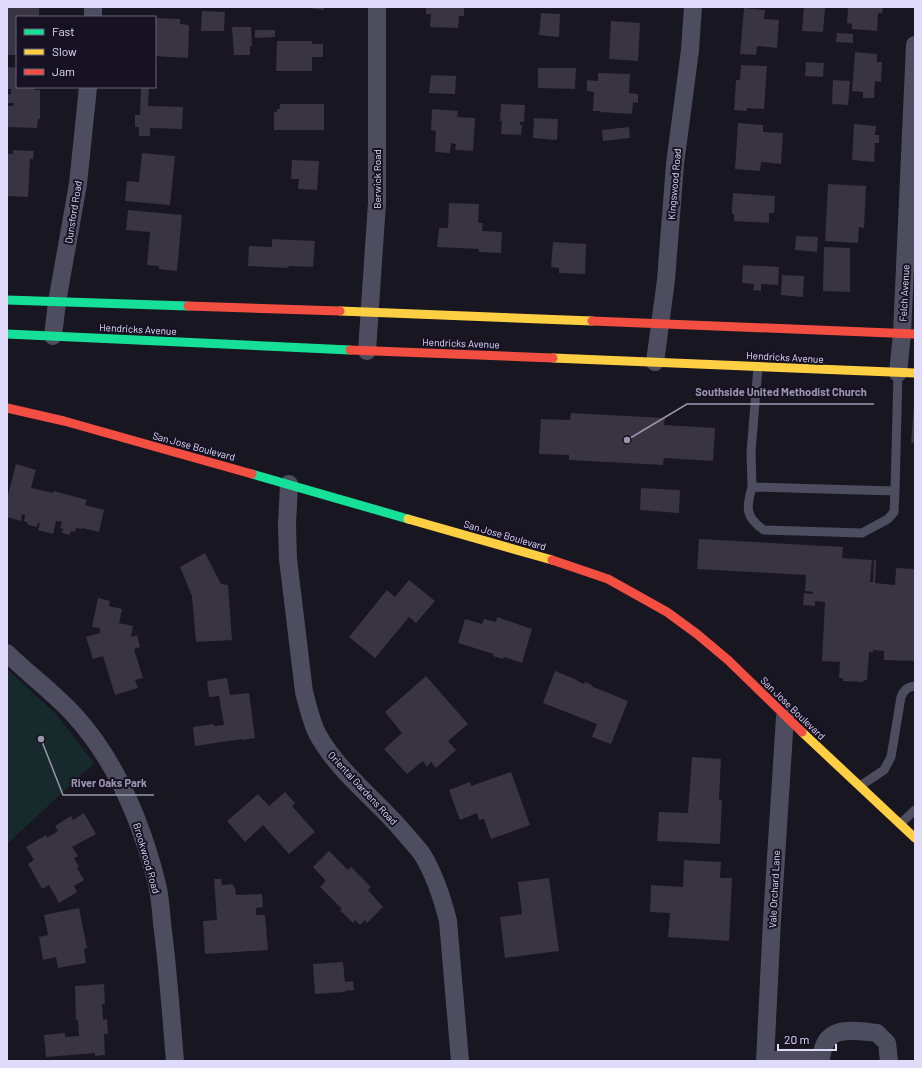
<svg xmlns="http://www.w3.org/2000/svg" width="922" height="1068" viewBox="0 0 922 1068" font-family="Barlow,sans-serif">
<rect width="100%" height="100%" fill="#181620"/>
<path fill="#162a2b" d="M7,669L56,714L94,763L7,844Z"/>
<path fill="#383442" d="M7,7H39V17H17V55H7Z
M309,7H324V10L309,8Z
M426,7H464V16H459L458,28L430,27L431,14H426Z
M804,7L825,8L823,32L802,31Z
M848,7H883L882,13H878L877,31L852,29V24L847,23Z
M744,8L765,10L764,19L779,20L777,48L757,46L756,55L740,54Z
M202,11L225,12L224,31H201Z
M541,13L560,14L559,37L539,35Z
M155,18L180,19V24L189,25L188,58L155,56Z
M611,21L640,23L638,61L609,59Z
M232,27H251L252,46H250V55H234Z
M255,30H275V37L255,38Z
M837,33L853,34V43L836,42Z
M277,41H312V44H323V57H312V71H276Z
M855,52L877,54V62H882L881,82L875,81L874,98H863V92L852,91Z
M806,62L824,63L823,77L805,76Z
M741,65L767,66L764,109L747,108V111L734,110L736,80H740Z
M7,67L17,68V87H35V90H40V119H38L37,128L7,127V106H13L14,103H7L8,94H11V89H7Z
M538,68H576L575,89L538,88Z
M598,73L630,74L629,93L638,94V103L633,102L632,114L600,112V111H593L594,92L587,91V80L598,81Z
M431,75L456,76L455,94L429,93Z
M833,80L850,81L848,105L832,104Z
M141,87H149L148,106L183,107L182,129L150,128V136H139V127H135V115H140Z
M280,104H324V130H274V112H277V109H280Z
M501,104L525,105L524,122H520V125H522L521,135L501,134L502,121H500Z
M432,109L458,111L457,117L475,118L473,151L455,150L456,144L451,143L450,153L435,152L436,131L431,130Z
M534,118L558,119L557,140L533,138Z
M738,123L763,125V132L783,133L781,164L761,162L760,171L735,169Z
M854,124L876,126L875,135H879V143H875L874,162L852,160Z
M629,127L630,138L603,141L602,130Z
M13,150L34,151L33,159H30L28,197L7,196V154H13Z
M142,153L175,156L170,205L125,201L127,181L139,182Z
M292,160L319,161L317,190L298,189L299,179H291Z
M828,184L866,186L864,228L859,227L858,243L825,241Z
M733,193L775,196L774,213H769V223L734,221V214H732V208Z
M449,203L479,204L478,223H483L482,231L502,232L501,253L479,252V249L437,247L439,228H448Z
M128,210L182,215L177,271L159,269V266L147,265L150,232L126,230Z
M796,236L818,237L817,252L795,250Z
M272,239L315,241L313,267L289,266L288,268L248,266L249,246L272,247Z
M553,242L586,244L585,274L559,273V268L551,267Z
M824,247L850,248V292L823,291Z
M743,265L779,267L778,285L761,284V291L753,290L754,284L742,283Z
M782,275L804,276L803,297L781,295Z
M914,403H915V443H911Z
M571,413L665,418L664,425L715,428L713,461L664,458L663,465L569,460V455L539,454L541,419L570,420Z
M16,464L36,470L31,488L53,493L54,491L87,500L85,505L104,510L99,532L82,528V529L76,528L75,532L71,531L70,535L62,533L63,529L60,528L62,522L56,521L53,534L38,530L40,523H38L37,527L28,525V523L24,521L25,515L22,514L21,521L7,517V499Z
M641,488L680,490L679,513L640,510Z
M699,539L843,547L842,558L872,560L870,582H873L874,560H876L875,583L895,585L896,568L915,569V661L884,660V651L873,650V652H869L867,680H864L863,682L843,681V678H839L840,662L822,661L825,602L815,601V606L803,605L804,593L813,594V592L805,591L806,575L697,569Z
M205,553L221,584L228,585L232,640L196,642L192,596L180,567Z
M409,580L435,601L416,623L409,617L375,658L349,637L387,590L395,597Z
M98,598L110,601L109,606L122,609L119,623L133,626L131,637L137,635L140,647L134,649L143,678L135,680L138,688L115,695L103,656L93,659L86,637L100,633V628L92,627Z
M497,617L532,629L522,663L504,657L503,659L493,656L494,654L458,643L465,619L482,624L484,619L496,622Z
M555,671L577,680V681L584,684L585,682L592,685L591,686L628,701L611,744L592,737L597,724L543,703Z
M426,676L468,724L448,741L456,750L436,768L431,762L427,767L423,761L407,774L384,749L402,733L385,712Z
M227,678L230,695L249,693L255,738L242,740V739L195,746L193,727L214,724V726L224,725L219,696L209,697L207,681Z
M692,757L721,759L719,800H722L720,844L657,841L659,812L688,813Z
M511,772L530,825L491,839L484,819L479,820L477,813L460,820L449,790L470,782L471,786Z
M285,792L295,803L292,806L315,832L289,854L263,825L245,842L227,821L258,794L269,806Z
M84,813L96,834L72,847L78,856L74,858L79,867L77,868L84,880L74,886L77,892L59,903L49,885L42,889L28,864L34,860L26,847L46,835L47,838L58,831L55,826L71,816L73,820Z
M329,851L348,870L351,867L371,887L368,890L383,907L367,923L365,920L360,925L355,920L353,923L340,910L342,909L320,887L326,881L313,867Z
M684,860L721,862L720,878H732L729,941L668,937L670,913L650,912L651,885L683,887Z
M549,878L559,951L505,958L500,917L522,914L518,882Z
M214,879H221L222,885L233,884V887H235L236,895L262,894L263,907L256,908V915H265L268,950L205,954L203,921L217,920Z
M79,908L87,948L84,949L86,963L58,968L56,957L43,960L39,937L48,935L44,915Z
M343,962L345,982L353,981L354,990L345,991V992L315,994L313,964Z
M104,984L105,1004H102L103,1020L107,1019L108,1034H104L105,1055L95,1056V1053L46,1057L44,1035L65,1033V1037L79,1036L78,1020H76L75,986Z"/>
<g fill="none" stroke-linecap="round" stroke-linejoin="round">
<path stroke="#4e4d5f" stroke-width="9" d="M758,367L751,452L752,487L895,491L898,373
M752,487C746,508 745,517 764,530L862,533L888,519L894,512L895,491
M860,786L884,770L891,757L901,697C904,690 907,687 915,686
M900,824L915,810"/>
<path stroke="#4e4d5f" stroke-width="18" d="M93,17V7
M53,336L57,302L78,184L88,87
M367,351L377,203V7
M655,362L666,280L675,164L690,50L693,7
M898,373L902,334L915,45
M289,484L287,525L288,559L304,692C308,706 311,722 318,735C339,773 378,801 406,835C411,841 417,847 422,854C435,875 442,897 448,921L460,1061
M7,653C29,675 55,693 76,717C117,763 142,824 157,884C160,896 161,910 162,923C168,968 171,1015 175,1061
M765,1060H821
M765,1061L772,920L785,717
M821,1061C823,1024 851,1030 877,1033L887,1043L889,1061"/>
<path stroke="#16e098" stroke-width="9" d="M7,300L188,306
M7,334L350,350
M252,474L408,519"/>
<path stroke="#ffcf43" stroke-width="9" d="M340,311L592,321
M553,358L915,373
M408,519L552,560
M802,732L915,838"/>
<path stroke="#f24e42" stroke-width="9" d="M188,306L340,311
M592,321L915,334
M350,350L553,358
M7,408L64,421L252,474
M552,560L608,579L667,612L697,634L728,660L802,732"/>
</g>
<g text-anchor="middle" stroke-width="4" stroke-linejoin="round" paint-order="stroke">
<g font-size="10" fill="#e0dbfa" stroke="#161224">
<text transform="translate(377 179) rotate(-90)" y="4">Berwick Road</text>
<text transform="translate(674 184) rotate(-85)" y="4">Kingswood Road</text>
<text transform="translate(73 212) rotate(-81)" y="4">Dunsford Road</text>
<text transform="translate(904 293) rotate(-87)" y="4">Felch Avenue</text>
<text transform="translate(138 329) rotate(3)" y="4">Hendricks Avenue</text>
<text transform="translate(461 343) rotate(2)" y="4">Hendricks Avenue</text>
<text transform="translate(785 357) rotate(3)" y="4">Hendricks Avenue</text>
<text transform="translate(194 446) rotate(15)" y="4">San Jose Boulevard</text>
<text transform="translate(505 535) rotate(16)" y="4">San Jose Boulevard</text>
<text transform="translate(793 708) rotate(44)" y="4">San Jose Boulevard</text>
<text transform="translate(363 788) rotate(47)" y="4">Oriental Gardens Road</text>
<text transform="translate(147 858) rotate(74)" y="4">Brookwood Road</text>
<text transform="translate(774 889) rotate(-87)" y="4">Vale Orchard Lane</text>
</g>
</g>
<path fill="none" stroke="#9a96ae" stroke-width="1.5" d="M627 440L687 404H874M41 739L63 795H154"/>
<g fill="#9a96ae" stroke="#161224" stroke-width="1.5">
<circle cx="627" cy="440" r="4"/>
<circle cx="41" cy="739" r="4"/>
</g>
<g font-size="11" text-anchor="middle" font-weight="bold" fill="#9a96ae" stroke="#161224" stroke-width="4" stroke-linejoin="round" paint-order="stroke">
<text x="781" y="396">Southside United Methodist Church</text>
<text x="109" y="787">River Oaks Park</text>
</g>
<rect width="922" height="1068" fill="none" stroke="#e0dbfa" stroke-width="16"/>
<rect x="16" y="16" width="140" height="72" fill="#161224" stroke="#67627a"/>
<rect x="24" y="29" width="20" height="6" fill="#16e098" stroke="#67627a"/>
<text x="52" y="36" font-size="12" fill="#e0dbfa">Fast</text>
<rect x="24" y="49" width="20" height="6" fill="#ffcf43" stroke="#67627a"/>
<text x="52" y="56" font-size="12" fill="#e0dbfa">Slow</text>
<rect x="24" y="69" width="20" height="6" fill="#f24e42" stroke="#67627a"/>
<text x="52" y="76" font-size="12" fill="#e0dbfa">Jam</text>
<path d="M778 1044v6h58v-6" fill="none" stroke="#e0dbfa" stroke-width="2"/>
<text x="784" y="1044" font-size="12" fill="#e0dbfa" stroke="#161224" stroke-width="3" paint-order="stroke">20 m</text>
</svg>
